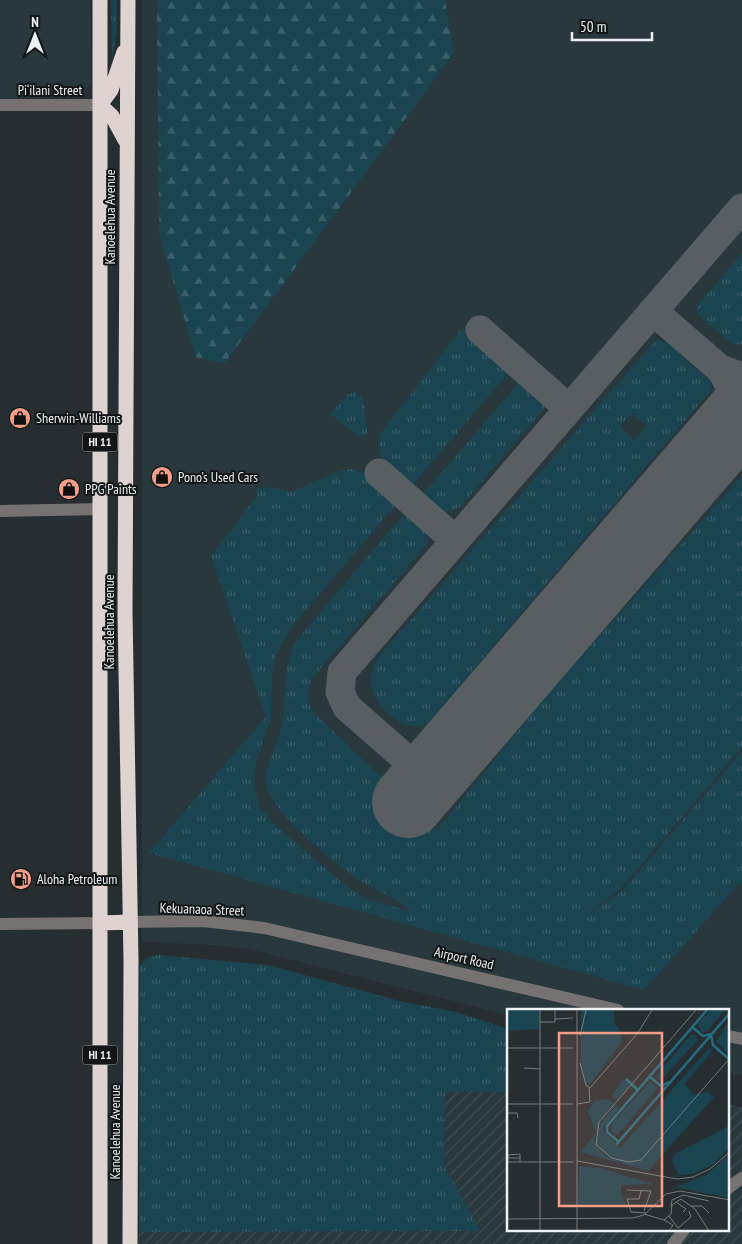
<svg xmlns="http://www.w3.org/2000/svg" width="742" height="1244" viewBox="0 0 742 1244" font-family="'PT Sans Narrow',sans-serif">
<defs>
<pattern id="industrial-furrows" width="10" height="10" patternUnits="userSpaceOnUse" patternTransform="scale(1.25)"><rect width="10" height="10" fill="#28383d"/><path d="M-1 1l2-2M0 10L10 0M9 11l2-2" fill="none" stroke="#3d4c50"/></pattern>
<pattern id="grass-tufts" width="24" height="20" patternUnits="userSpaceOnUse" patternTransform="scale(1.25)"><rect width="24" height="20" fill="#1a4450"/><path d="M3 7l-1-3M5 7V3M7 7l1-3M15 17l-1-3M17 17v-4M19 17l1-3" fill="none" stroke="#3b5f6a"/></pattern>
<pattern id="forest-firs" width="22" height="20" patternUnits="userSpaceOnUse" patternTransform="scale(1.25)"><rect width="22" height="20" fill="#1a4450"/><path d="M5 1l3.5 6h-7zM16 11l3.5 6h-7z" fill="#3b5f6a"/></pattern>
</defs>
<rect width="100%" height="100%" fill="#262e31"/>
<path fill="#28383d" d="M0,0H90L91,83L85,92L70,97L0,98Z
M142,0H742V1075L728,1074V1010H508V1015L249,949L212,945L142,942Z"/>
<path fill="url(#industrial-furrows)" d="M445,1092H508V1230H728V1104L742,1107V1244H138L139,1232L479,1231L444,1165Z"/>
<path fill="url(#grass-tufts)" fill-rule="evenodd" d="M111,0H117V29L112,60Z
M742,253V344L734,345L700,317L696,311L699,303Z
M468,328L509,372L409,489C390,474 376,461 379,435L460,331Z
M656,340L666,341L707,379L711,382L710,391L428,723C411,730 401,725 389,714C369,696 365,677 380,655ZM632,413L647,426L634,440L620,427Z
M521,380L547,405L461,506C444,516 434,510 420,498Z
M354,392L361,396L363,400L367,429V433L362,437L358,436L330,414L347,395Z
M352,469L372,476L399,501L293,625L276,654L272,676L271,718L256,761L254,785L260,807L273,823L348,888L370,900L411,912C399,899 378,892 363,882C338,867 269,811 266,783C265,761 279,745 282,725C288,693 280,670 297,640L409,508C421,518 429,526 428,543L315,675C307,686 305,701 314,713L437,830L552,689L742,476V747L621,888L585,917L622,891L742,751V880L644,990L149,853L266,717L211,556L258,495L255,489L271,487L290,492L342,470Z
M158,955L268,965L400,1001L456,1012L508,1029V1092H445L444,1165L480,1231L139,1232L140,966L146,958Z"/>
<path fill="url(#forest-firs)" d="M157,0H445L454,53L224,364L196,357L159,235Z"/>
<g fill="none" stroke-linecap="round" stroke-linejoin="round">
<path stroke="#585e62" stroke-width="29" d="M653,311L720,369L742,377
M480,330L568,408
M720,369C738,393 734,414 721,439
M379,473L455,540
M429,779L347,707L340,692L342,672L742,208"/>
<path stroke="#585e62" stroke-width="72" d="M408,802L742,414"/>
<path stroke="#767271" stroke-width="12" d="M0,105H100
M0,511L101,509
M130,922L203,921L264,928L618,1010
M0,924L101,923
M728,1036L742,1039
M728,1188L742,1178
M673,1244L684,1230"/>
<path stroke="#ded3d1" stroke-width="15" d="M100,0V1244
M128,0L125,612L131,960L130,1244
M100,105L111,90L124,52
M100,105L112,116L125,140
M101,923L130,922"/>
</g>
<defs>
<g id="shop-disc" transform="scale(1.125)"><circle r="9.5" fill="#f49e8a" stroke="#121617"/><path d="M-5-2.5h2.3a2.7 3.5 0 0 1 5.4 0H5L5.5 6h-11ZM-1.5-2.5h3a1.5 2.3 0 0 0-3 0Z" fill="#111"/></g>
<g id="fuel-disc" transform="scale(1.125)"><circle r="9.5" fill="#f49e8a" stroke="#121617"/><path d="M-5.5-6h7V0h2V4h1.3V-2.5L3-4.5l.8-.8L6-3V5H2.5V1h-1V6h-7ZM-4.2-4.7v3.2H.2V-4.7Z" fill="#111"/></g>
</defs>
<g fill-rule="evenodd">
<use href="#shop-disc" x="20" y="418"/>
<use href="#shop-disc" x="162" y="477"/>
<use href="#shop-disc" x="69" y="489"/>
<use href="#fuel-disc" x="21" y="879"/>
</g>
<g text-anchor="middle" stroke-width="4" stroke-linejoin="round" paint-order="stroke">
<g fill="#121617" stroke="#abafb1" stroke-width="1">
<rect x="82.5" y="432.5" width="35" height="19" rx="4"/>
<rect x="82.5" y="1045.5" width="35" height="19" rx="4"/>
</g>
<g font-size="12" font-weight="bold" fill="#ecf1f3">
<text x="100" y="446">HI 11</text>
<text x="100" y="1059">HI 11</text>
</g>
<g font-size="14" fill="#ecf1f3" stroke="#121617">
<text x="50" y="95">Pi‘ilani Street</text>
<text transform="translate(110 217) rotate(-90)" y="5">Kanoelehua Avenue</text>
<text transform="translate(109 622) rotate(-90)" y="5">Kanoelehua Avenue</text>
<text transform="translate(202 909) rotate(2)" y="5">Kekuanaoa Street</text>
<text transform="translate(464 958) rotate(13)" y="5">Airport Road</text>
<text transform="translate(115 1132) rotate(-90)" y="5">Kanoelehua Avenue</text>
</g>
<g font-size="14" fill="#ecf1f3" stroke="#121617" text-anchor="start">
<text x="36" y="423">Sherwin-Williams</text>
<text x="178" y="482">Pono’s Used Cars</text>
<text x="85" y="494">PPG Paints</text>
<text x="37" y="884">Aloha Petroleum</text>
</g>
</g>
<g transform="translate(507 1009)">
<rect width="222" height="222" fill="#262e31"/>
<path d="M204,1H218L200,22L194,23L191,15ZM222,12V46L209,32ZM184,26H189L190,32L153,72L149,67ZM202,39L206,41L178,75L187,86L200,83L207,88L141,162L73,143L89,124L81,102L87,92L101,90L107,94L93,111L87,132L90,139L103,149L89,135L93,115L109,95L111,100L95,121L113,139ZM116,70L123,76L109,92L105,86ZM143,72L151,79L111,125H108L104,121L105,115ZM72,157L93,159L146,175L114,176V186L119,195H71Z" fill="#1a4450"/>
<path d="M74,1H107V14L113,21L115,32L83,75L79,74L74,57ZM222,117V138L207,155L186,165L165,167L171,165L165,152L168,145ZM222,146V189L168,178L199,166Z" fill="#1a4450"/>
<path d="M0,1H32V20L0,22Z" fill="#1a4450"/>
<path fill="none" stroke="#236c81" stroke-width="2.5" d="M185,18L196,27L204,25M204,25L206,36L223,51M143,68L154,77L162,73M119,70L131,81M112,133L100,123V117L200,1M109,136L223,4"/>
<path fill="none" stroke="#757c7f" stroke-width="1" d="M33,1V222M70,1V222M189,1L92,113L89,136L105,149L121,153L134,151L223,49M48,10L66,9M33,13H48V1M73,27L79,1M0,39H66M73,54L79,76L83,79M17,59L33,60M0,95H66M70,95L83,93L82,80L130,25L145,1M0,104H10L11,109M0,146L13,145V153M1,146V149H13M70,152L170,170L186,168L203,160L223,143M0,153H66M120,181L144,182L137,202M134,182L132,190H120L124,203L139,204M169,193L179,200L176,203M184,197H195L202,204M164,198L165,191L176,186L202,192M137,205L157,211L164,205L165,196L174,190L188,200L202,222M162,207L171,219L184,208L182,202M0,210L126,209L137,206L159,185L173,182L223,191M157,211L166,216L162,222"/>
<path fill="#f49e8a" fill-opacity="0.15" stroke="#f49e8a" stroke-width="2.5" d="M52,24H155V197H52Z"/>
<rect width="222" height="222" fill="none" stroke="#ecf1f3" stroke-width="2.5"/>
</g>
<g transform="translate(35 35)" stroke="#121617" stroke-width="4" paint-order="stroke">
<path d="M0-4L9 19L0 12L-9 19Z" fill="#ecf1f3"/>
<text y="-8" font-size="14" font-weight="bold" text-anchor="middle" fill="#ecf1f3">N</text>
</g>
<path d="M572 32v8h80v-8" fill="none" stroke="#ecf1f3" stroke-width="2.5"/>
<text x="580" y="32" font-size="15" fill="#ecf1f3" stroke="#121617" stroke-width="4" paint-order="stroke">50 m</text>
</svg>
